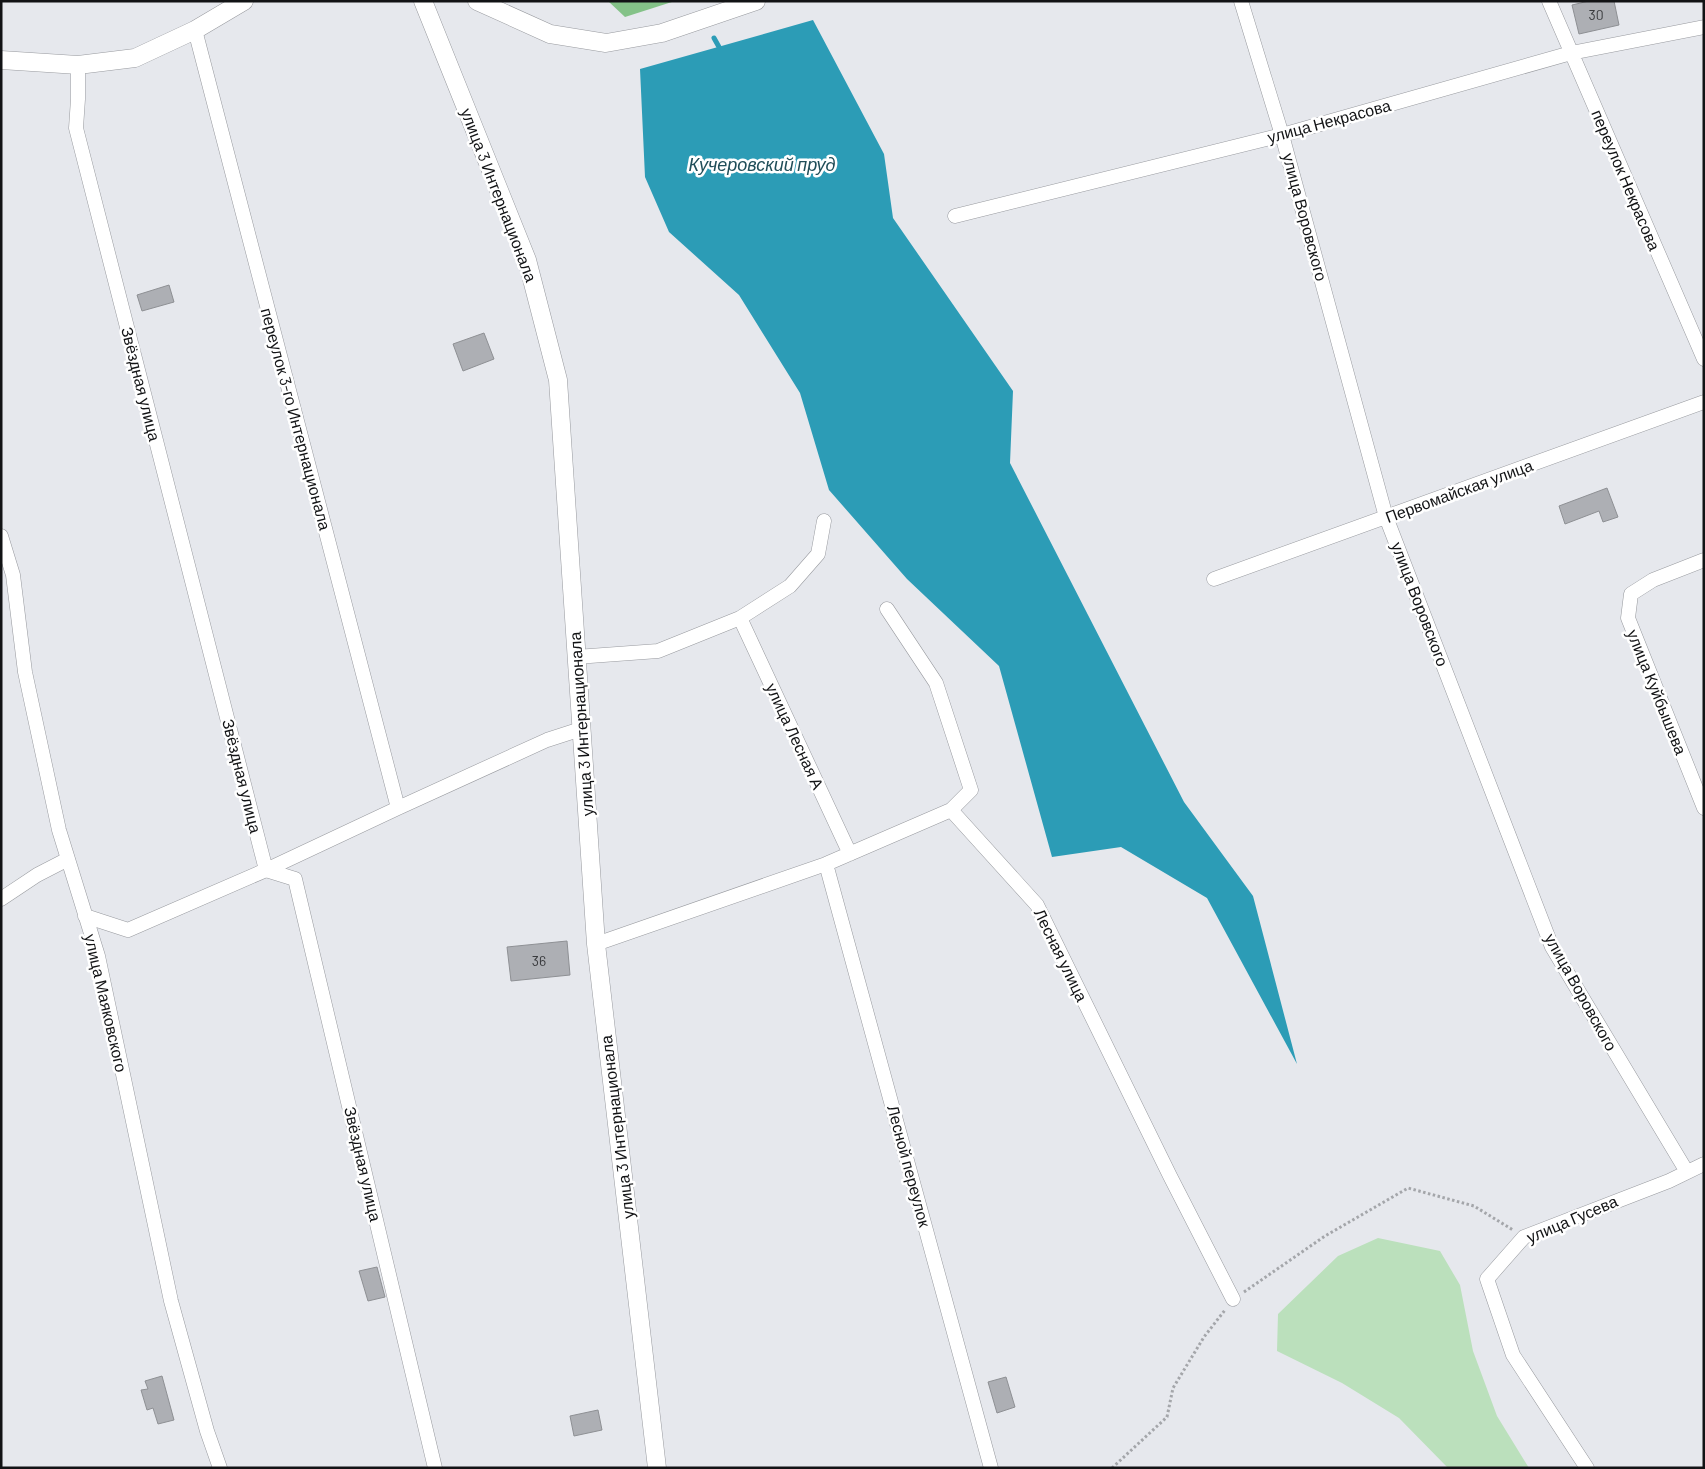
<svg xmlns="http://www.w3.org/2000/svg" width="1705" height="1469" viewBox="0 0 1705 1469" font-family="Barlow,sans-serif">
<rect width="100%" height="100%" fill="#e6e8ed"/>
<path fill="#bbe0bc" d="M1378,1238L1440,1251L1460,1285L1473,1351L1497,1416L1529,1468H1448L1399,1418L1342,1383L1277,1351L1278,1314L1338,1256Z"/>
<path fill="#84c288" d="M608,1H675L625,17Z"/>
<path fill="#2c9cb6" d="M813,20L884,154L893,218L1013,391L1010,463L1184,802L1253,896L1297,1064L1207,898L1121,847L1052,857L999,666L907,579L829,490L800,393L739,295L669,232L645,177L640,69Z"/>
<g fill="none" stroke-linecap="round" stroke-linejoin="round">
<path stroke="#2c9cb6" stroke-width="5" d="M714,38L719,47"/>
</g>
<path fill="#adafb4" stroke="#8e9094" d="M1589,1H1614L1619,25L1579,34L1572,5Z
M169,285L174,302L142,311L137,295Z
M484,333L494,359L463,371L453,344Z
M1607,488L1618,517L1603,522L1599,511L1565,524L1559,506Z
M567,941L570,975L511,981L507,947Z
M377,1267L385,1297L368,1301L359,1271Z
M162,1376L174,1420L158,1424L153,1408L147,1410L141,1390L148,1389L145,1381Z
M1006,1377L1015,1407L997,1413L988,1382Z
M598,1410L602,1430L574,1436L570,1416Z"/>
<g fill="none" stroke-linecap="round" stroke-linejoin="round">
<g stroke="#989a9f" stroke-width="15">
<path id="minor" d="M1241,1L1282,135L1386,517L1552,947L1687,1172
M1549,1L1704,359
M195,30L398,808
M78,65V99L76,128L266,870L295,879L435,1468
M955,216L1282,135L1571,53L1704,27
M1,536L13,575L25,672L59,830L98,956L171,1301L207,1431L220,1468
M1704,560L1653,580L1631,594L1628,618L1704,808
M1214,579L1704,402
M887,609L936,683L971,790L951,810L1037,905L1170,1176L1233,1299
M740,618L850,854
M576,657L658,651L740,618L790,586L818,554L824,521
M826,864L991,1468
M1,899L37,875L68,859
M85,916L128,930L266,870L398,808L547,740L581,729
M596,944L826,864L951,810
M1587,1468L1513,1355L1487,1279L1524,1237L1669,1181L1704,1164"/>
</g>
<g stroke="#989a9f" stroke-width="19">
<path id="tertiary" d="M423,1L527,260L558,380L596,944L657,1468
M477,1L550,34L606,43L662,33L756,1
M1,60L78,65L135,58L195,30L244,1"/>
</g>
<path stroke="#a4a6aa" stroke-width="3" stroke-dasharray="2.5 2.5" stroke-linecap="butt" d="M1244,1292L1325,1236L1408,1188L1474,1206L1513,1230
M1112,1468L1167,1417L1173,1388L1204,1337L1225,1310"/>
<use href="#minor" stroke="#fff" stroke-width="14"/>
<use href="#tertiary" stroke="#fff" stroke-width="18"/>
</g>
<g text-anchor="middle" stroke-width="5" stroke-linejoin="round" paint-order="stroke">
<g font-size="14" fill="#393a3d">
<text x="1596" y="20">30</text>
<text x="539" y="966">36</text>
</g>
<g font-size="16" fill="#121315" stroke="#fff">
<text transform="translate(1329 121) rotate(-15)" y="6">улица Некрасова</text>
<text transform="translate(1626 180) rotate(67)" y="6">переулок Некрасова</text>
<text transform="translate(499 195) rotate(69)" y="6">улица 3 Интернационала</text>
<text transform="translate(1305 217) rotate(75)" y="6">улица Воровского</text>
<text transform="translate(141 384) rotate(76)" y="6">Звёздная улица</text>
<text transform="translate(296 419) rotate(75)" y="6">переулок 3-го Интернационала</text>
<text transform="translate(1459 491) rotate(-20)" y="6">Первомайская улица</text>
<text transform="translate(1420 604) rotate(69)" y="6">улица Воровского</text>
<text transform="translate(1657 692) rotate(68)" y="6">улица Куйбышева</text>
<text transform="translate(581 724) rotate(-94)" y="6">улица 3 Интернационала</text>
<text transform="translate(795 736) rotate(65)" y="6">улица Лесная А</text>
<text transform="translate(242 776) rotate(76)" y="6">Звёздная улица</text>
<text transform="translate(1061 955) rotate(64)" y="6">Лесная улица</text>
<text transform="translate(1581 992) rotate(61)" y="6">улица Воровского</text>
<text transform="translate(106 1003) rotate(77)" y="6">улица Маяковского</text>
<text transform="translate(617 1127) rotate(-97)" y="6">улица 3 Интернационала</text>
<text transform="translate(363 1164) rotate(77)" y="6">Звёздная улица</text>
<text transform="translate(909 1166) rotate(75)" y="6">Лесной переулок</text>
<text transform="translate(1572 1219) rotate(-23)" y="6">улица Гусева</text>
</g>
<g font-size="18" font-style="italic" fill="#204e59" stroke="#fff">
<text x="762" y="171">Кучеровский пруд</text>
</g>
</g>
<rect width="1705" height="1469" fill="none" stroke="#121315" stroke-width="5"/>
</svg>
